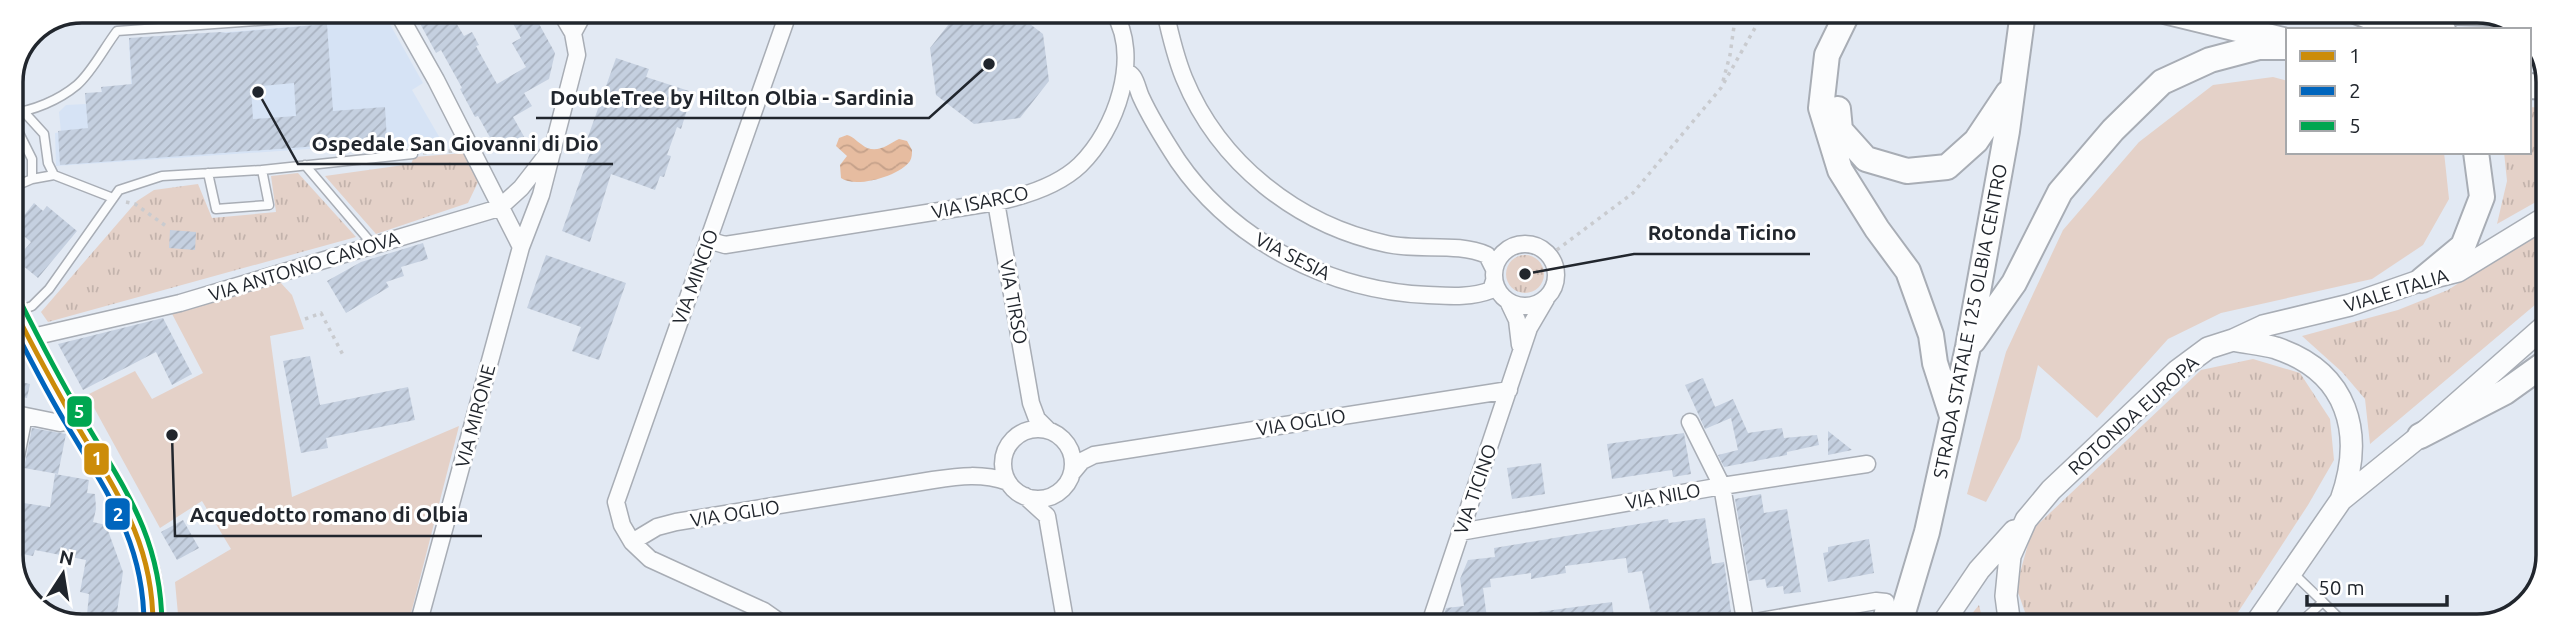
<svg xmlns="http://www.w3.org/2000/svg" width="2559" height="637" viewBox="0 0 2559 637" font-family="Ubuntu,sans-serif">
<defs>
<pattern id="grass-tufts" width="24" height="20" patternUnits="userSpaceOnUse" patternTransform="scale(1.75)"><rect width="24" height="20" fill="#e4d1c8"/><path d="M3 7l-1-3M5 7V3M7 7l1-3M15 17l-1-3M17 17v-4M19 17l1-3" fill="none" stroke="#c3b3ac"/></pattern>
<pattern id="water-waves" width="16" height="10" patternUnits="userSpaceOnUse" patternTransform="scale(1.75)"><rect width="16" height="10" fill="#e6bca0"/><path d="M0 5q4-4 8 0t8 0" fill="none" stroke="#c5a18a"/></pattern>
<pattern id="building-hatch" width="6" height="6" patternUnits="userSpaceOnUse" patternTransform="scale(1.75)"><rect width="6" height="6" fill="#c5d0e0"/><path d="M-1 1l2-2M0 6l6-6M5 7l2-2" fill="none" stroke="#a9b2c0"/></pattern>
</defs>
<rect width="100%" height="100%" fill="#e2e9f3"/>
<path fill="#d6e3f5" d="M387,19L423,83L412,90L441,140L56,166L55,133L61,132L59,112L66,105L86,104L85,95L101,94L102,87L131,85L129,40Z"/>
<path fill="url(#grass-tufts)" d="M2529,107L2548,108V195L2497,224L2507,181L2504,152H2529Z
M464,153L479,180L468,203L376,234L325,176L411,164L414,157Z
M298,173L356,237L48,322L41,312L137,201L154,190L198,184L212,218L276,212L271,176Z
M2548,225V294L2370,444L2365,399L2342,372L2302,336L2398,310L2448,290Z
M1506 274a19 19 0 1 1 38 0a19 19 0 1 1-38 0Z
M2253,359L2300,373L2330,419L2334,460L2308,505L2229,626H2030L2016,587L2032,530L2201,370Z
M1979,605L1984,626H1962Z"/>
<path fill="#e4d1c8" d="M2273,77L2288,81V152H2444L2449,199L2423,245L2372,279L2221,313L2168,339L2097,418L2038,365L2020,439L1986,502L1967,494L2006,352L2063,230L2139,142L2213,85Z
M280,282L292,295L304,329L270,336L292,497L459,426L408,625H179L175,582L231,549L202,501L160,528L87,395L135,371L152,399L203,373L170,310Z"/>
<path fill="url(#water-waves)" d="M847,135C854,137 855,140 861,144C875,156 887,145 899,139L907,141L912,150C912,154 912,157 910,161C900,176 855,189 841,178L840,165L847,156L836,146L839,138Z"/>
<path fill="url(#building-hatch)" fill-rule="evenodd" d="M425,11H449L464,36L472,32L479,45L476,46L497,84L526,67L512,43L521,38L506,11H532L555,53L549,79L524,93L532,106L513,117L526,140L523,147L513,153L507,151L498,137L492,141L478,116L475,117L460,89L462,88L441,50L436,53L416,16Z
M959,11H1013L1043,34L1049,81L1020,118L974,124L936,95L930,48Z
M327,24L333,111L385,107L387,141L60,165L58,131L88,128L85,93L102,92L101,87L132,84L129,38L220,32L226,33ZM294,83L296,116L253,119L251,87Z
M616,58L649,69L646,77L689,91L685,106L688,107L681,129L677,127L667,155L671,156L664,177L660,176L655,190L611,174L590,242L562,231L591,150L584,148Z
M34,203L43,211L47,206L77,231L38,278L16,260L31,242L14,228Z
M170,230L196,232L195,250L169,248Z
M423,243L428,259L401,267L404,276L386,282L389,287L346,313L327,281L361,262Z
M546,255L626,283L599,360L572,351L581,327L527,308Z
M163,318L192,374L172,385L156,352L83,390L58,344Z
M310,356L320,405L408,387L415,420L326,438L328,448L301,453L283,361Z
M1703,378L1715,407L1733,399L1748,433L1782,428L1784,438L1817,435L1819,445L1787,452V455L1724,467L1718,455L1738,450L1731,418L1705,429L1685,385Z
M11,380L30,384L27,398L11,395Z
M32,428L66,434L58,474L24,468Z
M1828,431L1852,450L1828,455Z
M1684,433L1691,474L1673,477L1672,470L1612,479L1607,444Z
M1541,463L1545,494L1512,499L1507,468Z
M55,474L89,480L87,493L95,494L96,509L93,522L106,525L123,572L115,625H86L89,594L80,592L86,560L35,550L33,556L11,552V534L17,502L50,507Z
M1761,494L1764,513L1787,509L1801,592L1784,594L1783,586L1767,588L1765,579L1749,581L1735,499Z
M1705,518L1712,564L1724,562L1731,612L1653,625L1642,571L1628,573L1626,558L1565,566L1566,573L1531,579V573L1490,579L1491,587L1483,588L1488,626H1440L1446,608L1464,606L1460,579L1468,560L1495,557L1494,548L1668,519L1669,523Z
M183,520L199,548L177,560L161,532Z
M1869,539L1874,573L1828,582L1823,553L1828,552V547Z
M1612,602L1615,626H1502L1501,617Z"/>
<g fill="none" stroke-linecap="round" stroke-linejoin="round">
<g stroke="#a8adb5" stroke-width="11">
<path id="service" d="M24,112L44,134L48,163L54,175
M11,113C33,111 59,100 77,85C92,72 104,48 117,31L397,11
M11,117L32,159V179L11,188
M305,165L373,245
M208,173L216,209L269,205L262,170
M32,179L54,175L113,198
M18,311L32,306L49,289L119,190L162,176L262,170L413,154
M2293,573L2323,602L2305,618L2300,626
M2323,602L2347,626"/>
</g>
<g stroke="#a8adb5" stroke-width="19">
<path id="minor" d="M397,11L436,80L521,247
M1165,11C1170,34 1175,56 1184,78C1219,163 1297,225 1387,244C1420,251 1457,242 1487,255L1494,269
M1117,17L1140,11
M573,33L585,11
M1125,71C1129,73 1131,74 1133,77C1137,83 1138,91 1141,97C1151,119 1165,141 1178,161C1234,242 1331,291 1428,295C1449,296 1471,298 1491,290L1494,281
M996,202L1031,403L1037,419L1048,430
M708,240L725,245L996,202C1025,196 1058,186 1080,165C1116,130 1142,57 1113,11
M1494 275a31 31 0 1 1 62 0a31 31 0 1 1-62 0Z
M1508,301L1517,320L1520,345
M28,338L180,303L499,208L521,188L549,152
M11,413L60,423L74,420
M1690,422L1722,486L1746,626
M1003 464a35 35 0 1 1 70 0a35 35 0 1 1-70 0Z
M1072,473L1082,461L1094,455L1509,390
M11,481L24,416
M1025,496L1047,516L1066,626
M1460,532L1722,486L1867,464
M632,542L657,527L676,522L933,480C960,476 982,473 1008,482
M418,625L521,247L541,195L577,55L573,33L560,11
M784,625L764,611L650,559L632,542L622,525L616,502L789,11
M1429,626L1529,328L1546,299
M1732,626L1876,601L1886,602L1879,626"/>
</g>
<g stroke="#a8adb5" stroke-width="24">
<path id="secondary" d="M11,303C31,343 52,382 74,420C112,484 159,547 153,625
M2233,340C2247,343 2262,344 2276,348C2348,372 2365,433 2341,500L2254,626
M2341,500L2420,436L2547,324
M1941,626L1979,570L2014,531
M2010,626L2006,596L2010,556L2026,520L2051,490L2177,371L2208,348L2233,340L2263,326L2350,305L2422,280L2458,271L2548,216"/>
</g>
<g stroke="#a8adb5" stroke-width="28">
<path id="primary" d="M1848,12L1827,55L1821,108L1840,170L1877,229L1908,271L1931,335L1935,363L1952,416
M2168,12L2283,40
M2358,12L2395,27L2443,30
M2458,12L2494,13
M2529,35H2531
M2529,86L2548,87
M1838,109L1840,130L1866,159L1907,171L1947,167L1976,141L2008,93
M2422,280L2463,246L2482,197L2476,152
M1973,341L2014,283L2060,192L2113,130L2162,82L2210,60L2259,47H2288
M2420,436L2505,392L2547,362
M1899,626L1927,532L1968,347L2007,131L2023,12"/>
</g>
<path stroke="#c9cbcf" stroke-width="3.5" stroke-dasharray="3.5 5" stroke-linecap="butt" d="M1723,81L1730,55L1736,12
M423,153L454,151
M126,202L135,204L166,226
M1550,255L1633,193L1721,88L1764,12
M305,319L321,313L343,355"/>
<use href="#service" stroke="#fbfcfd" stroke-width="8"/>
<use href="#minor" stroke="#fbfcfd" stroke-width="16"/>
<use href="#secondary" stroke="#fbfcfd" stroke-width="21"/>
<use href="#primary" stroke="#fbfcfd" stroke-width="24"/>
<g stroke="#fff" stroke-width="10">
<path id="bus-1" d="M11,303C30,342 51,380 72,417C114,489 153,539 153,625"/>
</g>
<g stroke="#fff" stroke-width="10">
<path id="bus-2" d="M11,322C29,357 47,393 68,427C108,494 144,543 144,625"/>
</g>
<g stroke="#fff" stroke-width="10">
<path id="bus-3" d="M19,299C38,337 58,376 80,413C123,487 161,535 162,625"/>
</g>
<use href="#bus-1" stroke="#cc8c09" stroke-width="5"/>
<use href="#bus-2" stroke="#0065bd" stroke-width="5"/>
<use href="#bus-3" stroke="#00a651" stroke-width="5"/>
</g>
<g text-anchor="middle" stroke-width="6" stroke-linejoin="round" paint-order="stroke">
<g font-size="19" fill="#21262d" stroke="#fff">
<text transform="translate(980 202) rotate(-12)" y="7">VIA ISARCO</text>
<text transform="translate(1293 256) rotate(27)" y="7">VIA SESIA</text>
<text transform="translate(304 266) rotate(-17)" y="7">VIA ANTONIO CANOVA</text>
<text transform="translate(695 277) rotate(-70)" y="7">VIA MINCIO</text>
<text transform="translate(2396 290) rotate(-17)" y="7">VIALE ITALIA</text>
<text transform="translate(1014 302) rotate(80)" y="7">VIA TIRSO</text>
<text transform="translate(1970 321) rotate(-79)" y="7">STRADA STATALE 125 OLBIA CENTRO</text>
<text transform="translate(2133 415) rotate(-42)" y="7">ROTONDA EUROPA</text>
<text transform="translate(475 416) rotate(-75)" y="7">VIA MIRONE</text>
<text transform="translate(1301 422) rotate(-9)" y="7">VIA OGLIO</text>
<text transform="translate(1475 489) rotate(-71)" y="7">VIA TICINO</text>
<text transform="translate(1663 496) rotate(-10)" y="7">VIA NILO</text>
<text transform="translate(735 513) rotate(-9)" y="7">VIA OGLIO</text>
</g>
</g>
<path d="M0 0H2559V637H0ZM82 23H2477A59 59 0 0 1 2536 82V555A59 59 0 0 1 2477 614H82A59 59 0 0 1 23 555V82A59 59 0 0 1 82 23Z" fill="#fff" fill-rule="evenodd"/>
<path fill="none" stroke="#21262d" stroke-width="3.5" d="M82 23H2477A59 59 0 0 1 2536 82V555A59 59 0 0 1 2477 614H82A59 59 0 0 1 23 555V82A59 59 0 0 1 82 23Z"/>
<path fill="none" stroke="#21262d" stroke-width="2.5" d="M989 64L929 118H536M258 92L298 164H613M1525 274L1634 254H1810M172 435L175 536H482"/>
<g fill="#21262d" stroke="#fff" stroke-width="2.5">
<circle cx="989" cy="64" r="7"/>
<circle cx="258" cy="92" r="7"/>
<circle cx="1525" cy="274" r="7"/>
<circle cx="172" cy="435" r="7"/>
</g>
<g font-size="21" text-anchor="middle" font-weight="bold" fill="#21262d" stroke="#fff" stroke-width="6" stroke-linejoin="round" paint-order="stroke">
<text x="732" y="105">DoubleTree by Hilton Olbia - Sardinia</text>
<text x="455" y="151">Ospedale San Giovanni di Dio</text>
<text x="1722" y="240">Rotonda Ticino</text>
<text x="329" y="522">Acquedotto romano di Olbia</text>
</g>
<g stroke="#fff" stroke-width="2.5">
<rect x="66" y="395" width="27" height="33" rx="7" fill="#00a651"/>
<rect x="83" y="442" width="27" height="34" rx="7" fill="#cc8c09"/>
<rect x="104" y="497" width="27" height="34" rx="7" fill="#0065bd"/>
</g>
<g font-size="19" text-anchor="middle" font-weight="bold" fill="#fff">
<text x="79" y="418">5</text>
<text x="97" y="465">1</text>
<text x="118" y="521">2</text>
</g>
<rect x="2286" y="28" width="245" height="126" fill="#ffffff" stroke="#a6a8ab" stroke-width="2"/>
<rect x="2300" y="51" width="35" height="10" fill="#cc8c09" stroke="#a6a8ab" stroke-width="2"/>
<text x="2349" y="63" font-size="21" fill="#21262d">1</text>
<rect x="2300" y="86" width="35" height="10" fill="#0065bd" stroke="#a6a8ab" stroke-width="2"/>
<text x="2349" y="98" font-size="21" fill="#21262d">2</text>
<rect x="2300" y="121" width="35" height="10" fill="#00a651" stroke="#a6a8ab" stroke-width="2"/>
<text x="2349" y="133" font-size="21" fill="#21262d">5</text>
<g transform="translate(63 574) rotate(12)" stroke="#ffffff" stroke-width="5" paint-order="stroke">
<path d="M0-5L12 26L0 18L-12 26Z" fill="#21262d"/>
<text y="-10" font-size="19" font-weight="bold" text-anchor="middle" fill="#21262d">N</text>
</g>
<path d="M2307 595v10h140v-10" fill="none" stroke="#21262d" stroke-width="3.5"/>
<text x="2318" y="595" font-size="21" fill="#21262d" stroke="#ffffff" stroke-width="5" paint-order="stroke">50 m</text>
</svg>
